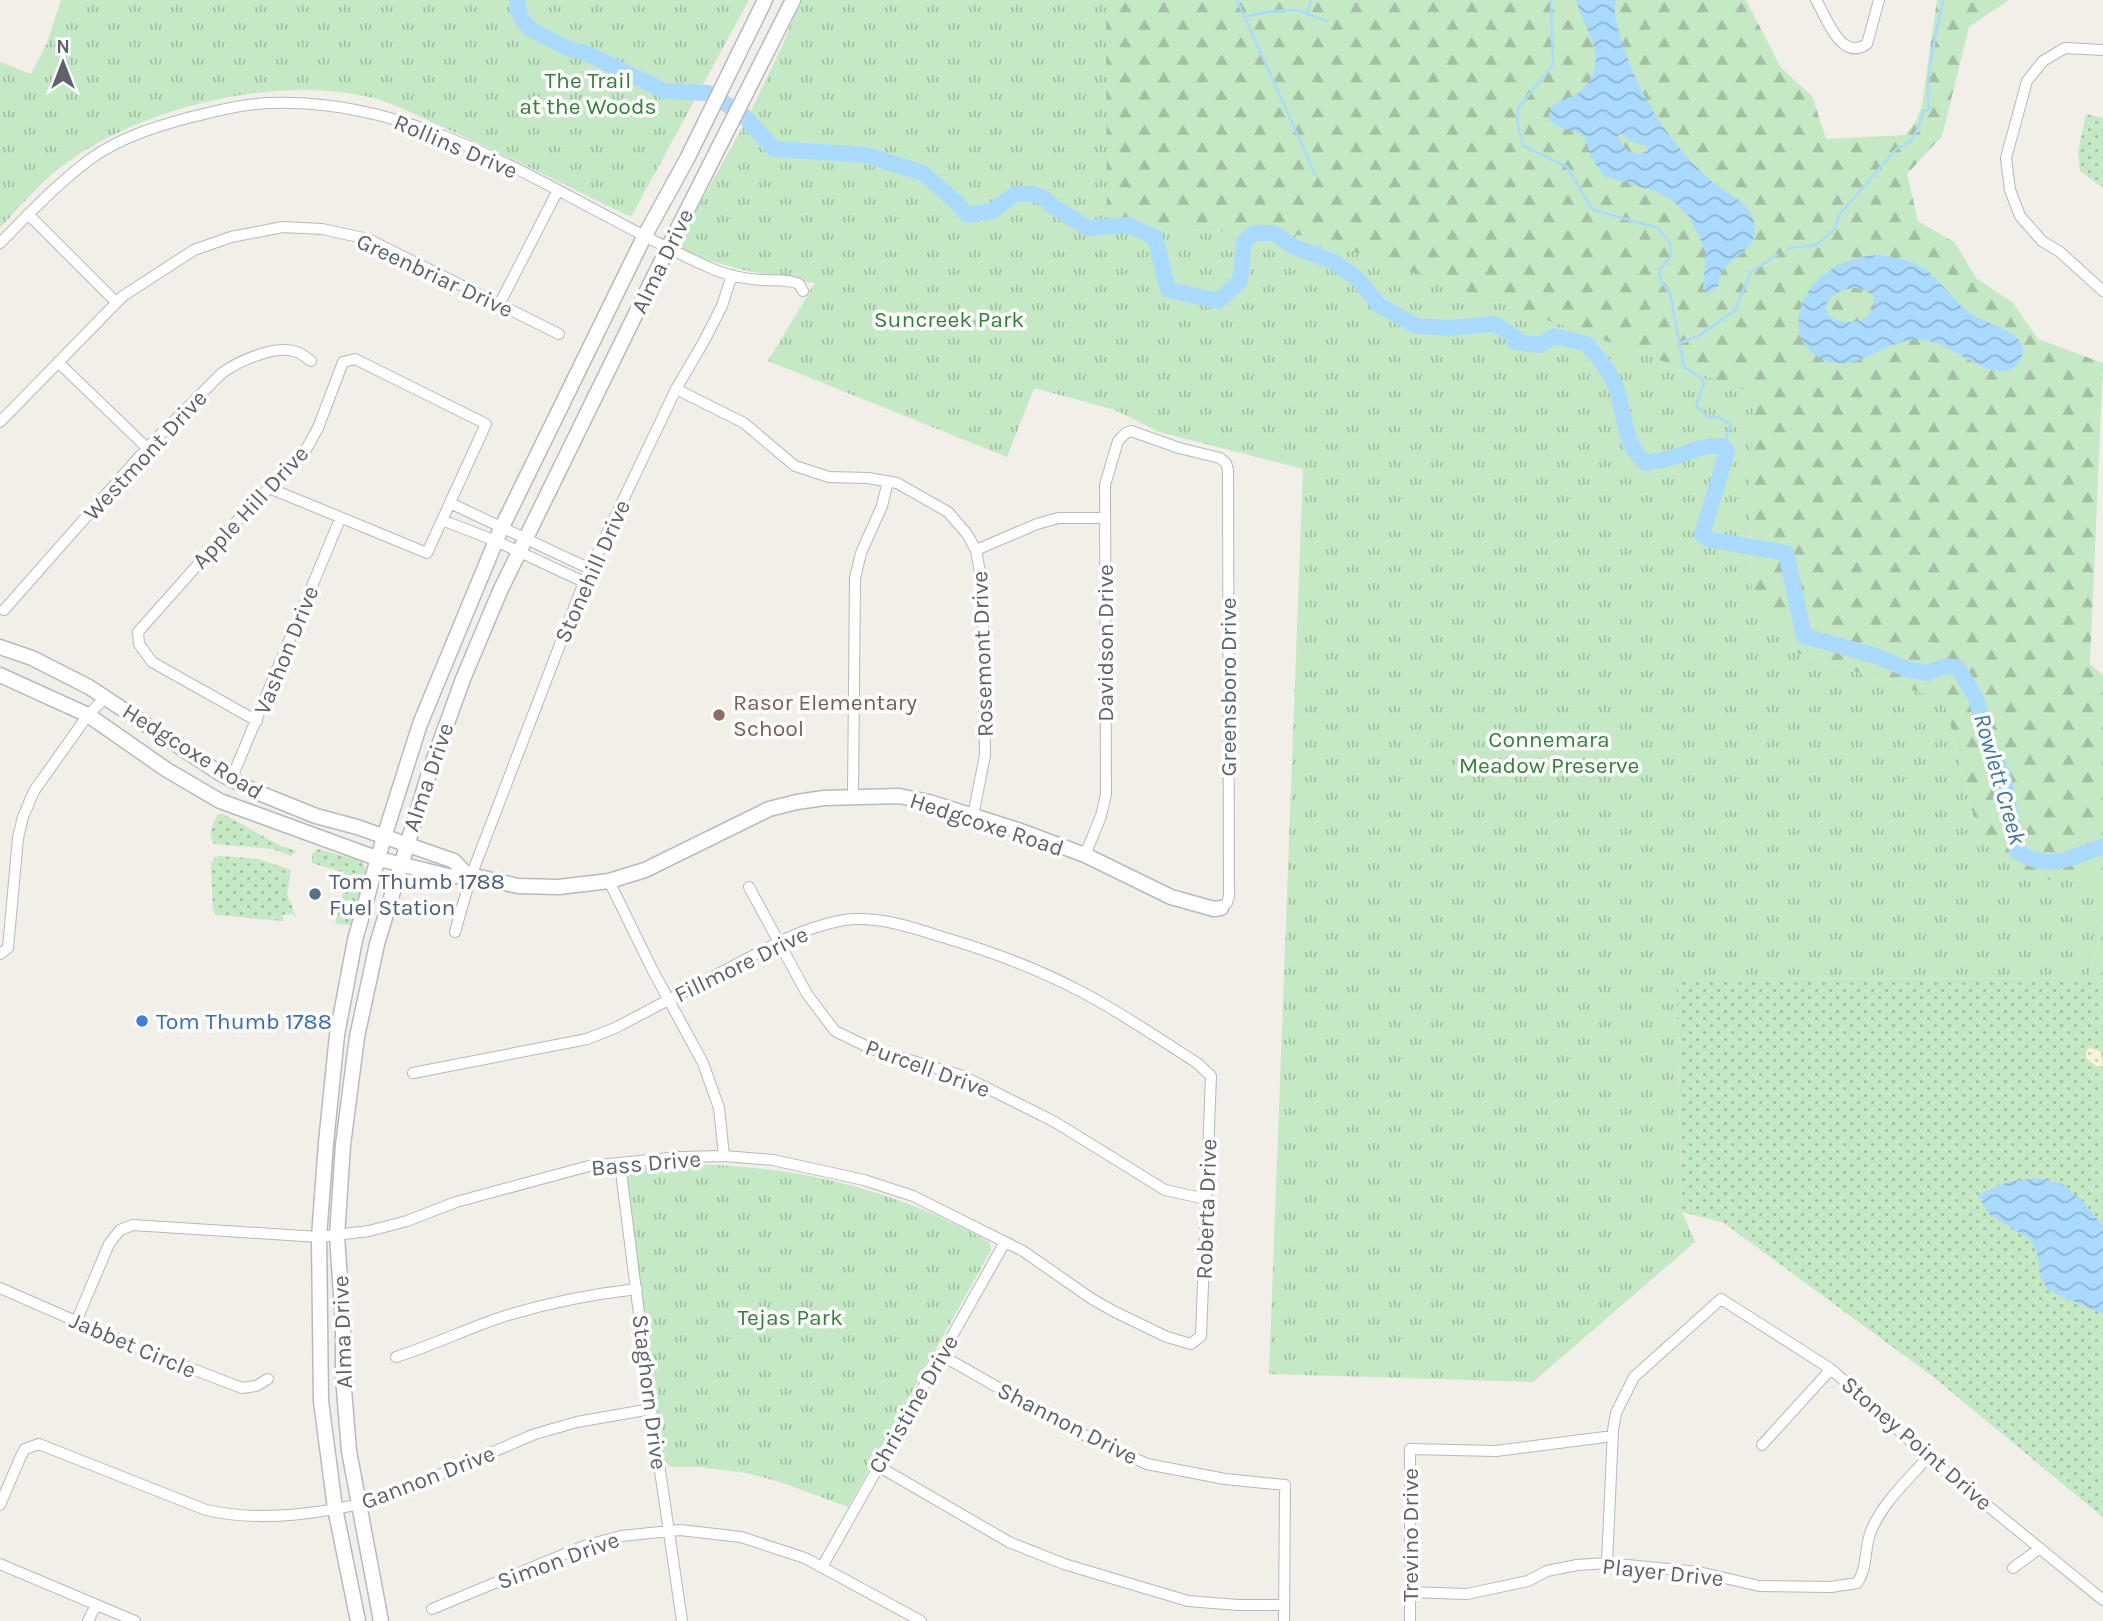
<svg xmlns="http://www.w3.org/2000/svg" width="2103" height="1621" viewBox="0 0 2103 1621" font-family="Karla,sans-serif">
<defs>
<pattern id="grass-dots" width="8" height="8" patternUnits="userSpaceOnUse" patternTransform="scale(1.75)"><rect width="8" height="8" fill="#c5e8c5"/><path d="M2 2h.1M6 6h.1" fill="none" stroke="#a3c0a4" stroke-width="1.8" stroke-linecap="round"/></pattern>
<pattern id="forest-firs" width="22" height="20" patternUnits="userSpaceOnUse" patternTransform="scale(1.75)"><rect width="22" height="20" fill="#c5e8c5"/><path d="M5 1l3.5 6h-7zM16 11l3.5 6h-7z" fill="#a3c0a4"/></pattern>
<pattern id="sand-dots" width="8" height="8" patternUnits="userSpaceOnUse" patternTransform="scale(1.75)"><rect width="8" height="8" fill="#fbf3d9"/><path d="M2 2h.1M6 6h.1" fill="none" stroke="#cec8b4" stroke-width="1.8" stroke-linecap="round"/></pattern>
<pattern id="park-tufts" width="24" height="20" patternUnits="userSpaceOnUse" patternTransform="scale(1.75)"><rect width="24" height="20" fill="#c5e8c5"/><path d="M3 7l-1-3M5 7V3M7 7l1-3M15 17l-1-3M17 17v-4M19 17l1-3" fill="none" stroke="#a3c0a4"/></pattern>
<pattern id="water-waves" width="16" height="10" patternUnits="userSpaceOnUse" patternTransform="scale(1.75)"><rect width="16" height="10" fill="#aadaff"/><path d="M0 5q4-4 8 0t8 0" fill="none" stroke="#8eb4d2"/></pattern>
</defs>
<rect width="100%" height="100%" fill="#f1efe8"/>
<path fill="url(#grass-dots)" d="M2086,114L2103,118V188L2080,171L2078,152Z
M218,814H223L279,845L296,851L291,856L273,849L214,844C207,834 213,823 218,814Z
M318,849L362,861L367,873L362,881L363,888L352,925L335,924L345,886L338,871L312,863V854Z
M220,856L258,859L291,870L287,894L297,919L293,914L282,915L284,921H282L216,915L213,910L211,864L215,857Z
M2088,978L2103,981V1517L1932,1376L1724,1223L1682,1212L1676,979Z"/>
<path fill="url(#forest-firs)" d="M1106,0H1746L1781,68L1812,96L1826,139L1905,135L1916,121L1922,105L1937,0H2009L1969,27L1942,136L1907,174L1918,221L1954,242L1977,279L2012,302L2038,339L2103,363L2090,664L2103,675V875L2031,882L1979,838L1944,700L1797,653L1752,595L1749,522L1310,236L1106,226Z
M2103,925V981L2088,978Z"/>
<path fill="url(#sand-dots)" d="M2090,1048L2100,1051L2103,1066H2096L2086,1058V1051Z"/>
<path fill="url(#park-tufts)" d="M61,0H749L631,217C568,187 505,154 440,126C420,117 398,105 377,99C280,72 133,108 56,171C36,187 18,209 0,228V62L31,74L47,43Z
M801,0H1106L1107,226L1310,236L1753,393L1749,522L1752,595L1797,653L1944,700L1979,838L2031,881L2103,875V925L2088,978L1676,979L1682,1212L1695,1242L1533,1382L1269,1374L1303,469L1159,432L1115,410L1034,388L1007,457L768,361L815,283C766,275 721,268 676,247L747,119L783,44Z
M682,1164C794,1165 891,1187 989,1242L991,1250L848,1507L780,1482L746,1473L700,1467H671L664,1461L625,1177L628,1171L633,1169Z"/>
<path fill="#c5e8c5" d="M759,1242L771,1243L769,1268L756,1267Z"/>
<path fill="url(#water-waves)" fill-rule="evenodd" d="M1576,0H1616C1613,11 1616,21 1619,31C1633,87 1668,142 1710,180C1724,193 1747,199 1753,219C1765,256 1718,254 1719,285L1713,290L1707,292L1703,289L1706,251L1689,216L1675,203L1657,192L1604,176L1591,157L1585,137C1575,130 1564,130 1555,125C1551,123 1549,120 1549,116C1549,100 1568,100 1577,94C1586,88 1593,77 1595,67C1600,47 1581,20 1576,0ZM1620,133L1632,142L1647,146L1648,151L1639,154L1628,151L1618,138Z
M1877,255C1892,256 1907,259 1920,266C1941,279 1953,302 1973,315C1990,325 2014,328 2023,347C2024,361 2012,375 1996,371C1973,366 1953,347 1928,341C1889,332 1861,377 1822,359C1785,341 1797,296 1823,275C1838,263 1858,256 1877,255ZM1855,288L1866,290L1873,296C1879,323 1845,328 1828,315L1826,306C1832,293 1842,289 1855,288Z
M2039,1178L2062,1184L2082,1200L2103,1226V1314L2049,1291L2041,1279L2037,1252L2031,1240L1989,1214L1978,1196C1996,1184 2018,1179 2039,1178Z"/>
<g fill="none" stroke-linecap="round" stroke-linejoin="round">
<path stroke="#aadaff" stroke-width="2.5" d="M1237,0L1315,174
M1551,0L1553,65L1518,108L1517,121L1523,146L1567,167L1593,210L1658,228L1670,244L1671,257L1659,270L1660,280L1670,293L1684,367L1701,378L1704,383L1696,406L1708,417H1718L1731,425L1723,446
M1307,14L1311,0
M1244,17C1262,12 1276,10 1294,10C1305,10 1316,19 1327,21
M1320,245V257
M1788,248L1816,245L1835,229L1839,215L1896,149L1910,142L1917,131L1924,111L1929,109C1924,76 1937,33 1943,0
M1680,343L1699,336L1735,310L1751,272L1777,255"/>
<path stroke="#aadaff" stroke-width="16" d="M517,0L518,10L523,21L532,30L567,48L586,53L664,91L708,93L743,115L774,149L866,155L923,173L956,202L967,215L992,211L1015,194H1033L1042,197L1058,210L1089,228L1128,225L1155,237L1168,290L1218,301L1240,281L1244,241L1255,233H1274L1292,246L1334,262L1358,279L1379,305L1416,326L1448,328L1494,324L1514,336L1515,342L1540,345L1554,336L1587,344C1596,355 1607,367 1613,380C1626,406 1621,445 1646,463C1655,461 1665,460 1674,457C1693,451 1702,445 1723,446L1727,452L1702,535L1711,540L1786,553L1804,636L1876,656L1909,670L1928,673L1944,666L1958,668L1976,698L1989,746L2003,775L2017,851C2051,873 2068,857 2103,847"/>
<g stroke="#b5b8bc" stroke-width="12">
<path id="street" d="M1816,0C1827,18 1841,62 1867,44L1879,0
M2103,50L2065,48L2043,61L2027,81L2006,158L2010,190L2020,216L2042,241L2060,252L2103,291
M28,214L115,301
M0,243C28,215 57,184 89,160C120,137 155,127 191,117C217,111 242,104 269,103C430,96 565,203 706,266C722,274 744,279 762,280C775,281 787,279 799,284L803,291
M500,303L557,192
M58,362L147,448
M676,389L744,423L795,466L829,477L868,478L897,483L948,512L967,534L976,550L983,589L985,755L973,816
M0,422L123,296L194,250L231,237L283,227L322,229L368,239L559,334
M450,503L590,569
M442,520L496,541L584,582
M976,550L1037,524L1058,518H1103
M4,610L147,448L222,373C239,361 276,344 297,352C302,354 307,358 311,361
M257,721L152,662L139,644L138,632L233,525L304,453L318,428L343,362L355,359L486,424L427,553L269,488
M231,780L340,519
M853,795L855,578L861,553L882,506L888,481
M1085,855L1101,816L1106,794L1105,485L1118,441L1126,433L1131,431L1179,448L1220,458L1226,463L1228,470L1229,896L1227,903L1221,908
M609,881L653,971L703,1063L719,1108L724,1156
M749,887L807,994L835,1031L872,1049L963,1076L1055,1122L1165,1190L1206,1199
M455,932L471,876L584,582L676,389L703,343L722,306L732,275
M0,954L8,948L18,838L23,817L34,791L88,715L106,697
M620,1164L651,1409L682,1621
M0,1288L135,1347L242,1388L256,1386L268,1379
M76,1322L109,1244L120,1230L133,1225L319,1237L369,1231L407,1221L456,1202L589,1166L680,1157L724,1156L773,1160L864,1180L913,1196L1023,1251L1092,1299L1115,1312L1167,1337L1191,1344L1201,1336L1211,1076L1197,1063C1158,1038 1119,1011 1078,990C1034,967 987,950 939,936C909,926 876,916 844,920C821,924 800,932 779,942L615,1028L587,1039L413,1073
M941,1355L1069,1428L1147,1464L1225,1479L1285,1485L1284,1621
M396,1357C434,1345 470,1327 508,1315C551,1302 593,1294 637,1289
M1762,1445L1831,1369
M878,1466L1009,1542L1064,1564L1188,1601L1238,1605H1284
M0,1505L21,1456L25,1449L39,1444L206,1510C264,1523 327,1513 385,1498L535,1434L577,1422L651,1409
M1607,1563L1613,1430L1616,1413L1634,1377L1721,1299L1831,1369L1928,1457L2103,1600
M0,1564L135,1621
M822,1567L1005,1242
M2013,1568L2040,1548
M1409,1592L1467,1594L1528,1581L1547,1571L1577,1565L1607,1563L1699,1572L1759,1586L1831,1587L1857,1583C1868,1568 1864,1548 1871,1531C1883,1502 1908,1480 1928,1457
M432,1609L584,1546L621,1536L680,1530L741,1537L805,1558L921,1621
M88,1621L96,1605
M1410,1621V1449L1496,1451L1613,1436"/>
</g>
<g stroke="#b6babf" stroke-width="17">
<path id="secondary" d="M0,647L32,658L89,687L221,774L254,791L316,816L357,827L454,861L466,874
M0,675L88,715L167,770L220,801L379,859L452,877L466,874L518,886L559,887L609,881L645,870L769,809L797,802L824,798L899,796L929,802L1018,830L1085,855L1171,897L1214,909L1221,908
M358,1621L335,1508L321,1401L319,1237L326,1143L337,1035L355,940L384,837L420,724L500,531L644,237L687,159L765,0
M381,1621L349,1451L343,1377V1324L337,1236L343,1145L357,1037L377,944L430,770L463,679L500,591L668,248L793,0"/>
</g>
<use href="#street" stroke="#fff" stroke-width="10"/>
<use href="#secondary" stroke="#fff" stroke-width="14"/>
</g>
<circle fill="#8d6e63" stroke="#fff" stroke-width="2.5" cx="719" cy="715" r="7"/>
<circle fill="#5c6f8a" stroke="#fff" stroke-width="2.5" cx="315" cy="894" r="7"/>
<circle fill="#3f7fe0" stroke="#fff" stroke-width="2.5" cx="142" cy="1021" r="7"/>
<g text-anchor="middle" stroke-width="7" stroke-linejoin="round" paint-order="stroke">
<g font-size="23" fill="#348238" stroke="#fff">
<text x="588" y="88">The Trail<tspan x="588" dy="26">at the Woods</tspan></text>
<text x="949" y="327">Suncreek Park</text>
<text x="1549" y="747">Connemara<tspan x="1549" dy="26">Meadow Preserve</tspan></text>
<text x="790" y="1325">Tejas Park</text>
</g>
<g font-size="23" fill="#5f6368" stroke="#fff">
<text transform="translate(456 146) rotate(23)" y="8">Rollins Drive</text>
<text transform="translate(662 261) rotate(-64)" y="8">Alma Drive</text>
<text transform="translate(435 275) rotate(25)" y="8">Greenbriar Drive</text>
<text transform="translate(145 455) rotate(-47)" y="8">Westmont Drive</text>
<text transform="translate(250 507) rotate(-47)" y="8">Apple Hill Drive</text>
<text transform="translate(592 571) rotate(-66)" y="8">Stonehill Drive</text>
<text transform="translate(1105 643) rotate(-90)" y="8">Davidson Drive</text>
<text transform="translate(286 650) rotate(-68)" y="8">Vashon Drive</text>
<text transform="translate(982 654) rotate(-92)" y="8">Rosemont Drive</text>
<text transform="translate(1228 687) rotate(-90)" y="8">Greensboro Drive</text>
<text transform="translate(193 751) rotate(32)" y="8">Hedgcoxe Road</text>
<text transform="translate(428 777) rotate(-71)" y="8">Alma Drive</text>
<text transform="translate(987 824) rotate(18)" y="8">Hedgcoxe Road</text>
<text transform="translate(741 964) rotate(-26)" y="8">Fillmore Drive</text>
<text transform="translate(928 1068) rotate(20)" y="8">Purcell Drive</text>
<text transform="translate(646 1163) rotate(-5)" y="8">Bass Drive</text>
<text transform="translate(1206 1209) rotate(-88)" y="8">Roberta Drive</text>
<text transform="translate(342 1332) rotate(-92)" y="8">Alma Drive</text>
<text transform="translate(133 1345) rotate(23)" y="8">Jabbet Circle</text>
<text transform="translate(650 1392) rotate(83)" y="8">Staghorn Drive</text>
<text transform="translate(913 1404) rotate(-60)" y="8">Christine Drive</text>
<text transform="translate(1068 1423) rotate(27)" y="8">Shannon Drive</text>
<text transform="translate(1917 1443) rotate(41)" y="8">Stoney Point Drive</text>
<text transform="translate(428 1477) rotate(-21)" y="8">Gannon Drive</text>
<text transform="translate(1410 1535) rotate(-90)" y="8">Trevino Drive</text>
<text transform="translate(558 1560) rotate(-20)" y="8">Simon Drive</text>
<text transform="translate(1663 1572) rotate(6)" y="8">Player Drive</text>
</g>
<g font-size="23" fill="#785e54" stroke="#fff" text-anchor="start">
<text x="733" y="710">Rasor Elementary<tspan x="733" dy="26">School</tspan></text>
</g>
<g font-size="23" fill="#4e5e75" stroke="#fff" text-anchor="start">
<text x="329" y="889">Tom Thumb 1788<tspan x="329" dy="26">Fuel Station</tspan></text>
</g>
<g font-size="23" fill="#366cbe" stroke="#fff" text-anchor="start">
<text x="156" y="1029">Tom Thumb 1788</text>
</g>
<g font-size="24" font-style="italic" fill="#4174aa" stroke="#fff">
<text transform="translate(2000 779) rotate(74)" y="8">Rowlett Creek</text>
</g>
</g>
<g transform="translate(63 63)" stroke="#ffffff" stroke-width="5" paint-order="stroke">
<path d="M0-5L12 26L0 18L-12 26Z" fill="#5f6368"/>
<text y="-10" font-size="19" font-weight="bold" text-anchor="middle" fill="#5f6368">N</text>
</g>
</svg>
